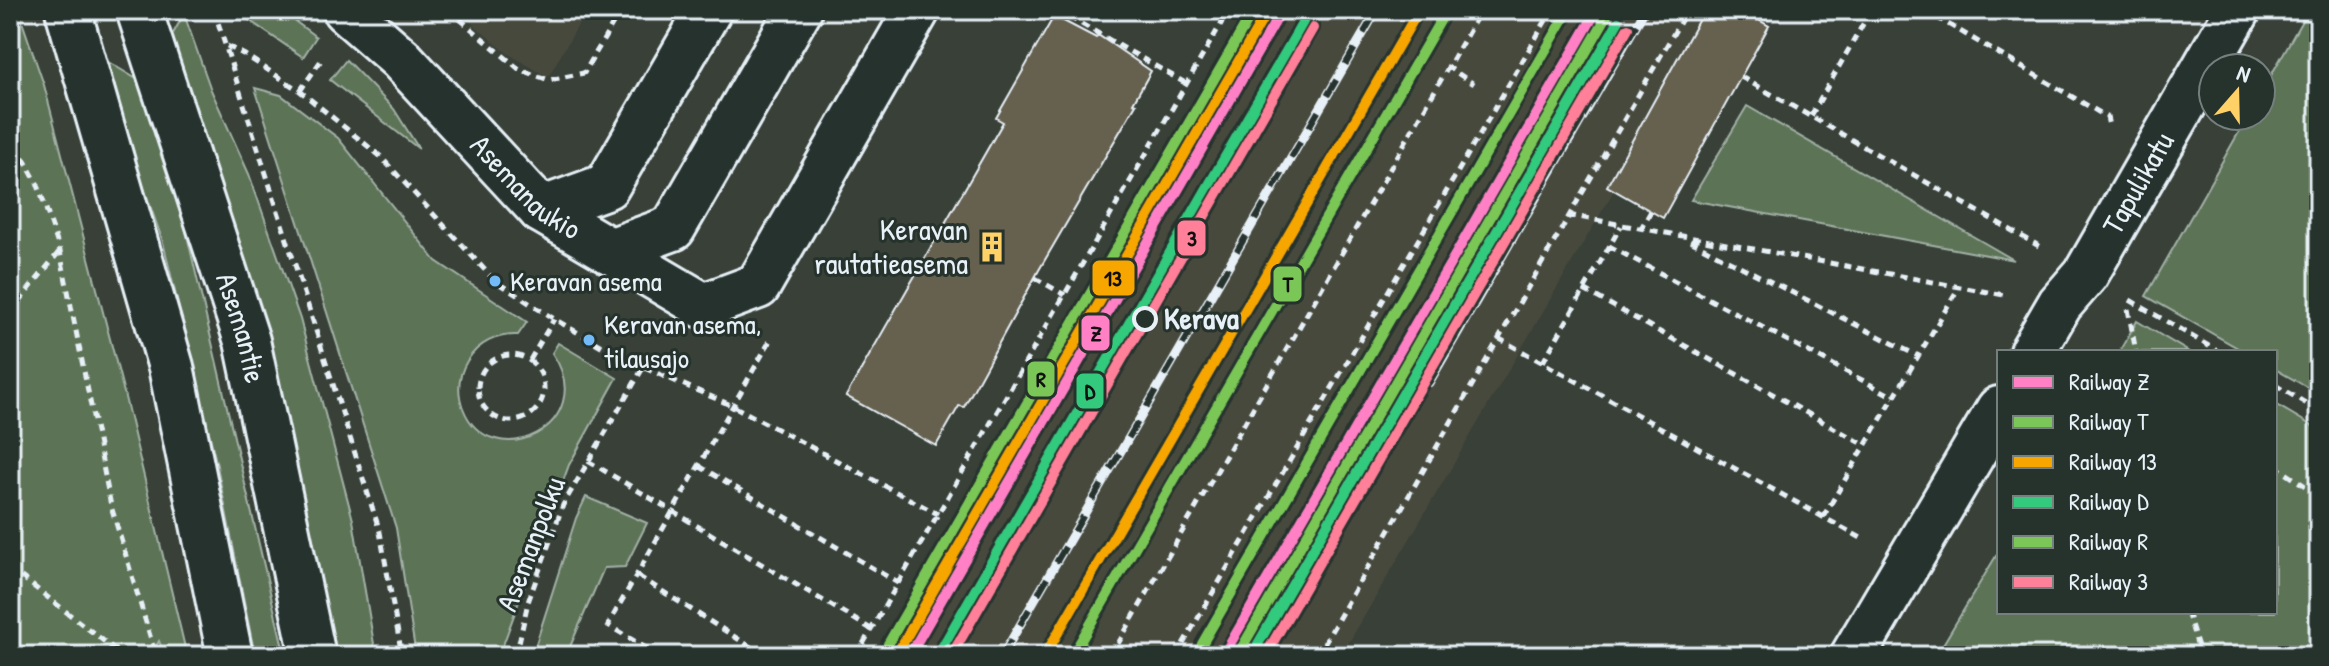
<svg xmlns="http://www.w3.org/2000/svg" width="2329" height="666" viewBox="0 0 2329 666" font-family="'Patrick Hand',sans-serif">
<rect width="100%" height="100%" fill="#394037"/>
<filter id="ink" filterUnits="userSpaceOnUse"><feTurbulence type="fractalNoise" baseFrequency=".0125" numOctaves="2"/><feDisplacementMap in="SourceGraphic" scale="16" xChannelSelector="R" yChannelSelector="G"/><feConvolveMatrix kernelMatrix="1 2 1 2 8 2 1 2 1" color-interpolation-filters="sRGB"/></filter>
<g filter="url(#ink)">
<path fill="#464a3e" d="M456,10H587L548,77L507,53Z
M1260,10H1720L1341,656H887Z"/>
<path fill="#5d7357" stroke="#a2b2a8" stroke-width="2" d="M10,10H18L44,85L123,389L187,656H165L159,641L150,656H10Z
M234,10H280L316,37L303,57Z
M2308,10H2319V394L2275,369V352H2245L2146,296L2248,116H2261V93Z
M184,14L211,90L249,174L300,319L353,520L376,656H331L170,39Z
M346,60L394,109L419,149L330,80Z
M110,63L138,80L186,231L285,656H255L217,466L163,242L107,84Z
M255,88L281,95L338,138L436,261L527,322L518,335C497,334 478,343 467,361C458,376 457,392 463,408C490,478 602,425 552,353L558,343L617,378L569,465L499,656H416L396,528Z
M1747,106L2014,260L1691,200Z
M2137,321L2189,352H2119Z
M2275,404L2319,430V656H1936L1999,551V612H2275Z
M586,497L647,523L625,567L604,568L566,656H532L576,518Z"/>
<path fill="#66604f" stroke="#e8f1f8" stroke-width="2" d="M1704,10H1741L1769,26L1663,218L1607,186Z
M1054,16L1096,38L1098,35L1151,71L1133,103L1136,104L1039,270L964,407L959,406L936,446L846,396L1003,122L996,118Z"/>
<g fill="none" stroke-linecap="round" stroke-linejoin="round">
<g stroke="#e8f1f8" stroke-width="50">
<g id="minor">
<path d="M68,10L171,367L230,656"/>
<path id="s1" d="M139,10L247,341L313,656"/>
<path id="s2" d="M345,10L401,59L541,210L704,306L758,286L917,10"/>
<path d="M541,210L607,186L709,10"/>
<path d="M610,251L673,228L799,10"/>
<path id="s3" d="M2032,352L2060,304L2086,274L2238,10"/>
<path d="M1853,656L1999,409"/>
</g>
</g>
<path stroke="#e8f1f8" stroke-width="5" stroke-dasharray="8 6" stroke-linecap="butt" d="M214,10L380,532L402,656
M449,10L519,69L549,80L584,73L621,10
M1057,10L1187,84
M1924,10L2107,117L2109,126
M227,46L245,55L300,91L380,156L495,281L554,319L626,360L733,406L938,514
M1449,65L1448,67L1474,84
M1741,77L2039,246
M300,91L322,59
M1811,116L1871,10
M10,133L38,185L60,251L111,506L156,656
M1568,215L2004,295
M1640,230L1651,211
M1690,241L1918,356
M1609,246L1894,397
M1035,278L1065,295
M1584,290L1865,445
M2130,300L2219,352
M2128,309L2136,352
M10,313L59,252
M1498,338L1861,538
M478 388a33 33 0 1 1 66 0a33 33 0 1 1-66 0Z
M530,360L554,319
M1543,362L1621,226
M2275,385L2319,411
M588,461L871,629
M699,466L898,583
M2275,466L2319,495
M1823,517L1959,287
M10,568L123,656
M638,576L765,656
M2187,612L2201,656
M516,656L528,602L563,505L643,368
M641,656L645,648
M659,656L608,625L771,339
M856,656L1229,10
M1111,656L1481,10
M1176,656L1552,10
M1317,656L1687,10"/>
<use href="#minor" stroke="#26332d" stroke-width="44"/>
<g stroke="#e8f1f8" stroke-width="9">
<path id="rail" d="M1429,383L1645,10
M1002,656L1377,10"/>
</g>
<use href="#rail" stroke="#26332d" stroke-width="6" stroke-dasharray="18" stroke-linecap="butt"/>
<g stroke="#26332d" stroke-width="16">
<path id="rail-1" d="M909,656L1282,10
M1223,656L1597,10"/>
</g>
<g stroke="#26332d" stroke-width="16">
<path id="rail-2" d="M1072,656L1443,16
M1237,656L1607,16"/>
</g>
<g stroke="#26332d" stroke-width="16">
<path id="rail-3" d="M899,650L1268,10
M1048,650L1419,10"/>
</g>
<g stroke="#26332d" stroke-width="16">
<path id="rail-4" d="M937,656L1303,22
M1251,656L1618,22"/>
</g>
<g stroke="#26332d" stroke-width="16">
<path id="rail-5" d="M888,644L1254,10
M1202,644L1569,10"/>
</g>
<g stroke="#26332d" stroke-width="16">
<path id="rail-6" d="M951,656L1313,28
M1265,656L1628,28"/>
</g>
<use href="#rail-1" stroke="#ff80c5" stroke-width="10"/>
<use href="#rail-2" stroke="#7ac757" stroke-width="10"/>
<use href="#rail-3" stroke="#f7a600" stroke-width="10"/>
<use href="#rail-4" stroke="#33ca7d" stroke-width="10"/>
<use href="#rail-5" stroke="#7ac757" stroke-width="10"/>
<use href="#rail-6" stroke="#ff8098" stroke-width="10"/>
</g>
</g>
<defs>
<g id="building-bare" transform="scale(2.4)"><path d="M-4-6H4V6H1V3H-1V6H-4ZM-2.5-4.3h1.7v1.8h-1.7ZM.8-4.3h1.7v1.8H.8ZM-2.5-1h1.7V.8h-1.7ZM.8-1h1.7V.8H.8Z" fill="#ffd166" stroke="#26332d" stroke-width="2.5" paint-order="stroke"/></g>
</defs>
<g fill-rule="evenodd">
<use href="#building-bare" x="992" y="247"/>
</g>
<g fill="#73baf8" stroke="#26332d" stroke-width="3">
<circle cx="495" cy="281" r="7"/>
<circle cx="589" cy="340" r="7"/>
</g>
<circle fill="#26332d" stroke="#e8f1f8" stroke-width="4" cx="1145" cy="319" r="11"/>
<g text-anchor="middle" stroke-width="6" stroke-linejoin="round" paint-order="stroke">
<g font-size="28" fill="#e8f1f8" stroke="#26332d" text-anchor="start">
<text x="510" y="291">Keravan asema</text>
<text x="604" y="334">Keravan asema,<tspan x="604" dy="34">tilausajo</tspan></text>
</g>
<g font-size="30" fill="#e8f1f8" stroke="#26332d">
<text dy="10" stroke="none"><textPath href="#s3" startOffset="200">Tapulikatu</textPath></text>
<text dy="10" stroke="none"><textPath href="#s2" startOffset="254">Asemanaukio</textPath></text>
<text dy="10" stroke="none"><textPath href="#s1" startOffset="334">Asemantie</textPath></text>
<text transform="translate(531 544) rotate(-69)" y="10">Asemanpolku</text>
</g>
<g font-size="30" fill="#e8f1f8" stroke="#26332d" text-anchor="end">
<text x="968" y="240">Keravan<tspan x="968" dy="34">rautatieasema</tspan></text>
</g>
<g font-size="30" font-weight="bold" fill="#e8f1f8" stroke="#26332d" text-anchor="start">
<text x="1164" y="329">Kerava</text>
</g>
</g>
<g stroke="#26332d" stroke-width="3">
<rect x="1176" y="219" width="31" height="38" rx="8" fill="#ff8098"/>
<rect x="1091" y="259" width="45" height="38" rx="8" fill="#f7a600"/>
<rect x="1272" y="265" width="31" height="38" rx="8" fill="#7ac757"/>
<rect x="1080" y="314" width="31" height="38" rx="8" fill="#ff80c5"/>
<rect x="1026" y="360" width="30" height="38" rx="8" fill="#7ac757"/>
<rect x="1075" y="372" width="30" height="38" rx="8" fill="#33ca7d"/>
</g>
<g font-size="22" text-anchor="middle" font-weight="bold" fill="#111">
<text x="1192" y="246">3</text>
<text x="1113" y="286">13</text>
<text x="1288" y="292">T</text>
<text x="1096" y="341">Z</text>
<text x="1041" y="387">R</text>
<text x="1090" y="399">D</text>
</g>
<rect width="2329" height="666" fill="none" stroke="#26332d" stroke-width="40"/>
<rect x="20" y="20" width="2289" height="626" fill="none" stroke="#e8f1f8" stroke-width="3" filter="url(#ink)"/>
<rect x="1997" y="350" width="280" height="264" fill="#26332d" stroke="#747f7e" stroke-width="2"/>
<rect x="2013" y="376" width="40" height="12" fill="#ff80c5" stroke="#747f7e" stroke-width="2"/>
<text x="2069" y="390" font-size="24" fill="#e8f1f8">Railway Z</text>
<rect x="2013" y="416" width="40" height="12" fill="#7ac757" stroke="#747f7e" stroke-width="2"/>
<text x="2069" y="430" font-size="24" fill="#e8f1f8">Railway T</text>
<rect x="2013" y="456" width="40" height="12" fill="#f7a600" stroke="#747f7e" stroke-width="2"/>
<text x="2069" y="470" font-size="24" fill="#e8f1f8">Railway 13</text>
<rect x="2013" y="496" width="40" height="12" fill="#33ca7d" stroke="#747f7e" stroke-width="2"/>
<text x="2069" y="510" font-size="24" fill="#e8f1f8">Railway D</text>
<rect x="2013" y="536" width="40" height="12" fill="#7ac757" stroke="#747f7e" stroke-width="2"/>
<text x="2069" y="550" font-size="24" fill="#e8f1f8">Railway R</text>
<rect x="2013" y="576" width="40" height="12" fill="#ff8098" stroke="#747f7e" stroke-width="2"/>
<text x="2069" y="590" font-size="24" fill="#e8f1f8">Railway 3</text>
<g transform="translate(2237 92) rotate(20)"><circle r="38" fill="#26332d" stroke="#747f7e" stroke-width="2"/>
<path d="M0-6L14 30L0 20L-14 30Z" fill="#ffd166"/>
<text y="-12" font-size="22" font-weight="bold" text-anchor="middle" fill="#e8f1f8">N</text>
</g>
</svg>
